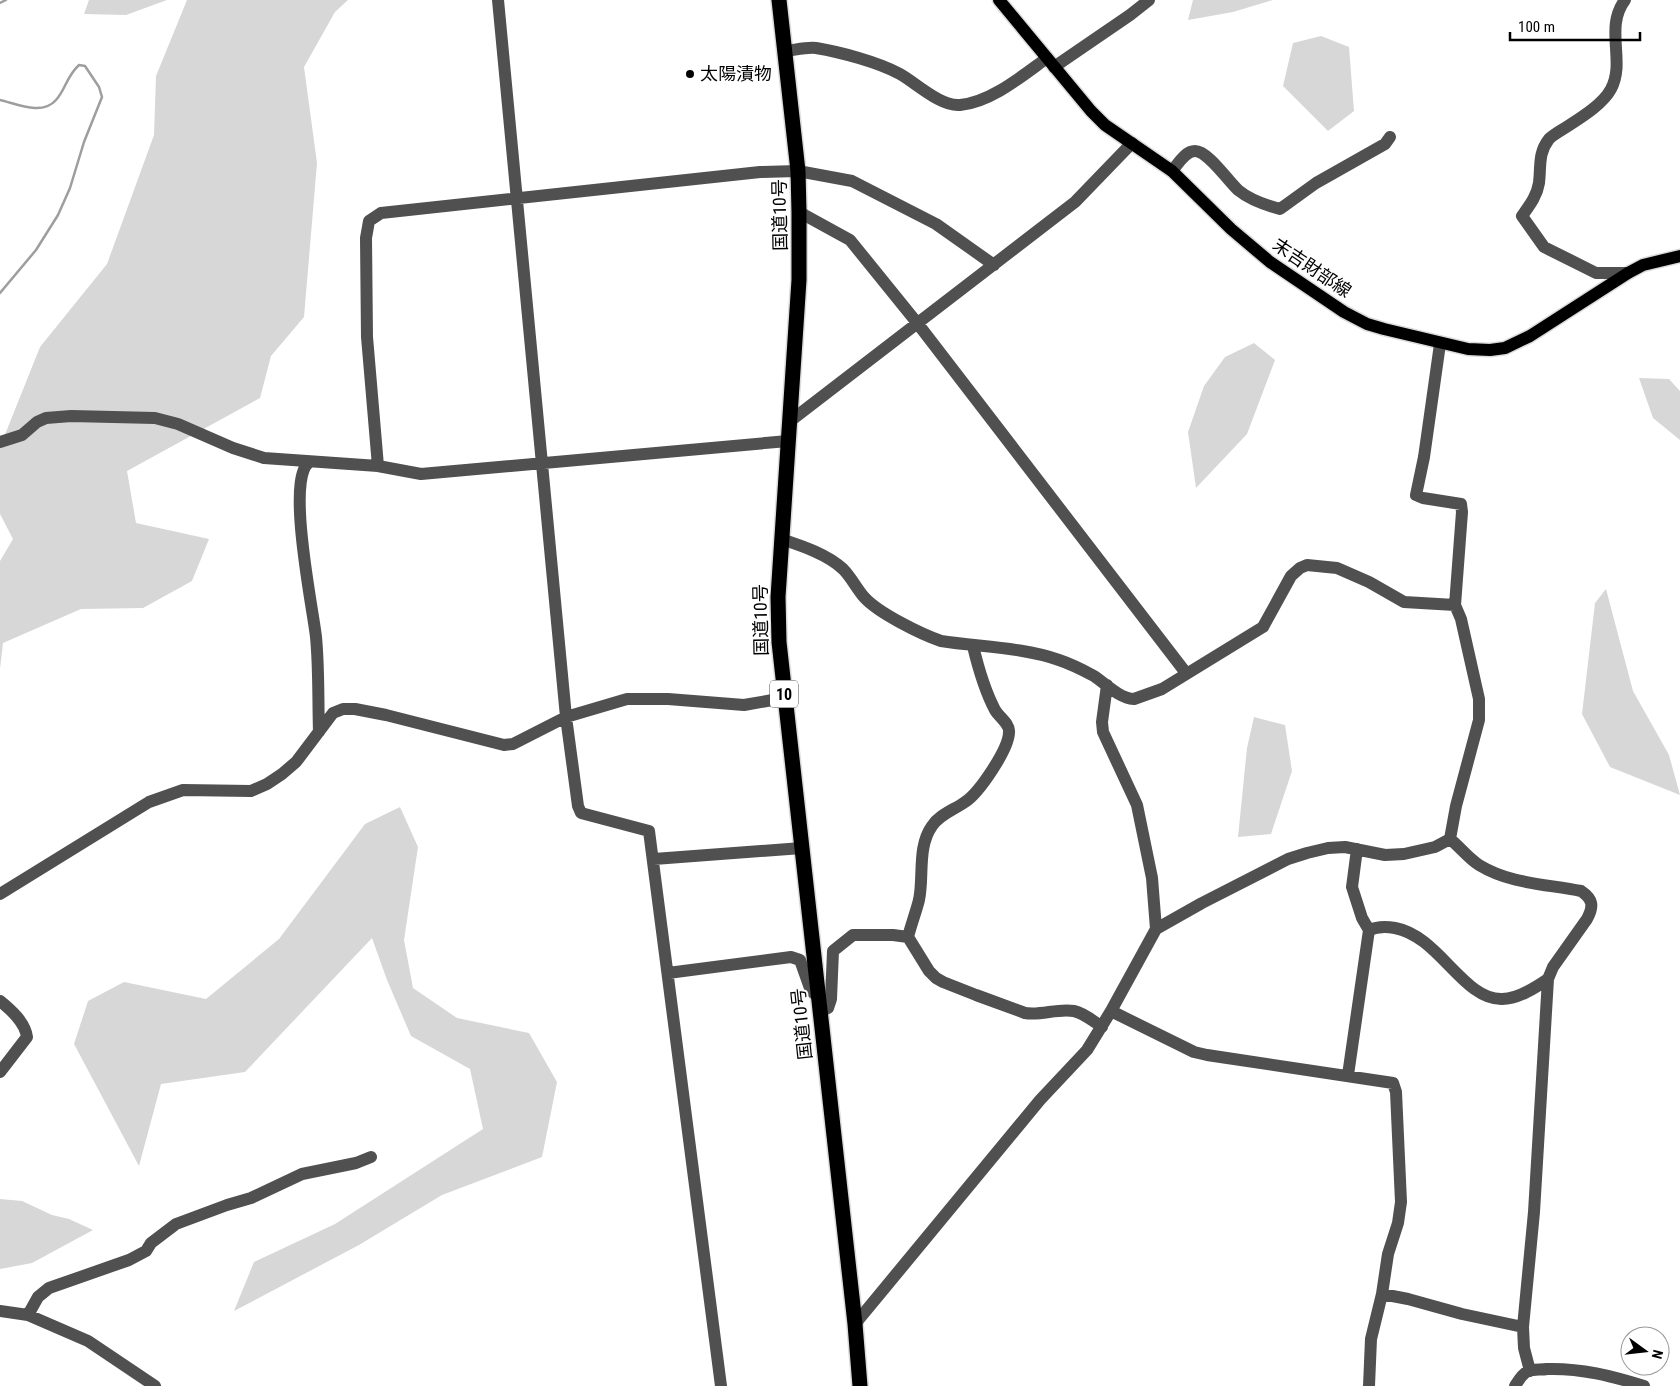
<svg xmlns="http://www.w3.org/2000/svg" width="1680" height="1386" viewBox="0 0 1680 1386" font-family="'Roboto Condensed','Noto Sans JP',sans-serif">
<rect width="100%" height="100%" fill="#fff"/>
<path fill="#d7d7d7" d="M89,0H167L126,15L84,14Z
M187,0H348L335,12L304,67L317,163L304,317L271,356L260,398L127,471L136,523L209,539L192,581L143,608L81,609L3,643L0,669V561L13,539L0,514V447L40,347L107,264L154,135L156,76Z
M1193,0H1273L1233,12L1188,20Z
M1321,36L1349,47L1354,111L1328,131L1283,86L1293,43Z
M1254,343L1275,360L1247,434L1196,488L1188,432L1204,386L1225,357Z
M1639,378L1669,379L1680,391V440L1653,418Z
M1606,589L1633,691L1669,755L1680,795L1610,767L1582,714L1595,603Z
M1254,717L1285,725L1292,771L1271,834L1238,837L1247,748Z
M400,807L418,847L404,940L413,988L457,1018L529,1033L557,1082L542,1157L442,1195L359,1245L234,1311L254,1262L335,1224L483,1129L470,1069L411,1036L387,980L372,938L245,1072L161,1084L139,1166L74,1044L88,1001L124,982L206,999L279,939L365,824Z
M0,1199L22,1201L52,1215L69,1219L93,1230L32,1263L0,1269Z"/>
<g fill="none" stroke-linecap="round" stroke-linejoin="round">
<path stroke="#9e9e9e" stroke-width="2.5" d="M0,3L6,0
M0,100C17,104 42,116 56,100C66,89 66,77 79,65L85,66L99,87L102,97L84,142L70,188L58,215L36,250L0,293"/>
<g stroke="#dbdbdb" stroke-width="15">
<path id="major" d="M999,0L1091,111L1105,125L1172,171L1231,229L1270,262L1344,312L1367,324L1384,329L1468,349L1490,350L1505,348L1530,336L1628,273L1643,265L1680,256"/>
</g>
<g stroke="#dbdbdb" stroke-width="18">
<path id="highway" d="M779,0L798,171L799,212V280L778,597L779,642L855,1324L860,1386"/>
</g>
<path stroke="#505050" stroke-width="12" d="M498,0L566,717L578,806L581,813L649,831L721,1386
M1625,0C1604,28 1626,61 1611,89C1603,104 1582,117 1568,126C1562,130 1554,134 1549,139C1538,153 1541,166 1539,183C1537,196 1529,206 1522,216L1544,247L1596,273H1628
M785,51C795,50 806,47 816,48C840,52 878,62 900,74C916,83 941,107 960,105C991,102 1022,76 1047,58
M1054,67L1130,15L1149,0
M1172,171C1178,164 1185,151 1195,151C1208,151 1228,181 1238,190C1250,200 1265,205 1280,209L1316,183L1385,144L1390,137
M799,212L850,240L918,324L1186,673
M1440,344L1424,457L1416,495L1423,498L1461,504L1462,512L1455,605L1461,619L1479,699V720L1456,806L1450,839
M789,422L1075,202L1132,143
M0,442L22,435L37,422L46,418L71,416L155,418L178,424L233,448L264,458L378,466L421,474L788,441
M310,462C285,475 313,609 316,637C319,668 318,700 319,732
M378,466L367,337L366,238L369,221L381,213L760,172L798,171L852,181L936,224L994,265
M781,539C802,546 827,554 843,569C851,577 857,589 864,597C878,613 921,634 941,641C979,647 1022,647 1059,660C1071,664 1083,670 1094,676C1106,684 1119,698 1134,699L1162,689L1263,627L1291,576L1300,568L1307,565L1337,568L1369,582L1404,602L1455,605
M973,646C978,667 985,691 995,710C999,717 1010,724 1009,732C1009,749 979,793 965,802C954,810 940,814 932,826C917,847 924,877 919,900C916,912 911,925 908,937L929,971L936,978L943,982L976,995L1025,1013C1041,1016 1057,1008 1074,1011C1084,1013 1093,1021 1102,1027
M1107,685L1102,722L1103,732L1137,805L1152,878L1156,929
M1450,839C1460,847 1468,858 1479,865C1510,884 1546,884 1581,891C1593,899 1594,906 1587,919L1553,967L1548,979L1534,1212L1523,1327L1524,1348L1530,1371
M1357,849L1352,887L1362,918L1369,930
M654,859L802,848
M0,894L149,802L183,790L251,791L267,784L282,774L296,762L333,713L343,709H355L386,715L504,745L513,744L566,717L627,699H668L744,705L784,698
M668,973L791,957L800,960L811,991L818,996
M0,1001C11,1010 25,1022 27,1037L0,1072
M1111,1011L1194,1052L1207,1055L1393,1083L1396,1092L1401,1202L1398,1223L1388,1254L1382,1294L1371,1339L1369,1386
M820,1012L828,1008L831,999L833,951L853,935H893L908,937
M1348,1075L1369,930C1378,926 1385,926 1395,928C1439,936 1463,1000 1502,999C1518,999 1535,988 1548,979
M1382,1294L1408,1299L1462,1314L1523,1327
M0,1311L28,1315L88,1341L155,1386
M28,1315L38,1297L49,1288L129,1260L146,1251L151,1243L176,1224L227,1205L251,1198L302,1174L356,1163L371,1157
M855,1324L1040,1100L1087,1050L1111,1011L1156,929L1202,903L1288,859L1307,853L1328,848L1345,847L1385,855L1404,854L1435,847L1450,839
M1515,1386C1518,1381 1522,1374 1528,1371C1533,1369 1541,1370 1547,1369C1581,1368 1612,1376 1644,1386"/>
<use href="#major" stroke="#000" stroke-width="12"/>
<use href="#highway" stroke="#000" stroke-width="15"/>
</g>
<circle fill="#000" stroke="#fff" stroke-width="2" cx="690" cy="74" r="5"/>
<g text-anchor="middle" stroke-width="4" stroke-linejoin="round" paint-order="stroke">
<rect fill="#fff" stroke="#4c4c4c" stroke-width="1" x="770" y="680.5" width="28" height="27" rx="4"/>
<g font-size="16" font-weight="bold" fill="#000">
<text x="784" y="700">10</text>
</g>
<g font-size="18" fill="#000" stroke="#fff" text-anchor="start">
<text x="700" y="80">太陽漬物</text>
</g>
<g font-size="18" fill="#000" stroke="#fff">
<text transform="translate(780 215) rotate(-91)" y="6">国道10号</text>
<text transform="translate(1312 268) rotate(34)" y="6">末吉財部線</text>
<text transform="translate(761 620) rotate(-91)" y="6">国道10号</text>
<text transform="translate(802 1024) rotate(-96)" y="6">国道10号</text>
</g>
</g>
<g transform="translate(1645 1351) rotate(105)"><circle r="24" fill="#ffffff" stroke="#999999"/>
<path d="M0-4L9 19L0 12L-9 19Z" fill="#000000"/>
<text y="-8" font-size="14" font-weight="bold" text-anchor="middle" fill="#000000">N</text>
</g>
<path d="M1510 32v8h130v-8" fill="none" stroke="#000000" stroke-width="2.5"/>
<text x="1518" y="32" font-size="15" fill="#000000" stroke="#ffffff" stroke-width="4" paint-order="stroke">100 m</text>
</svg>
